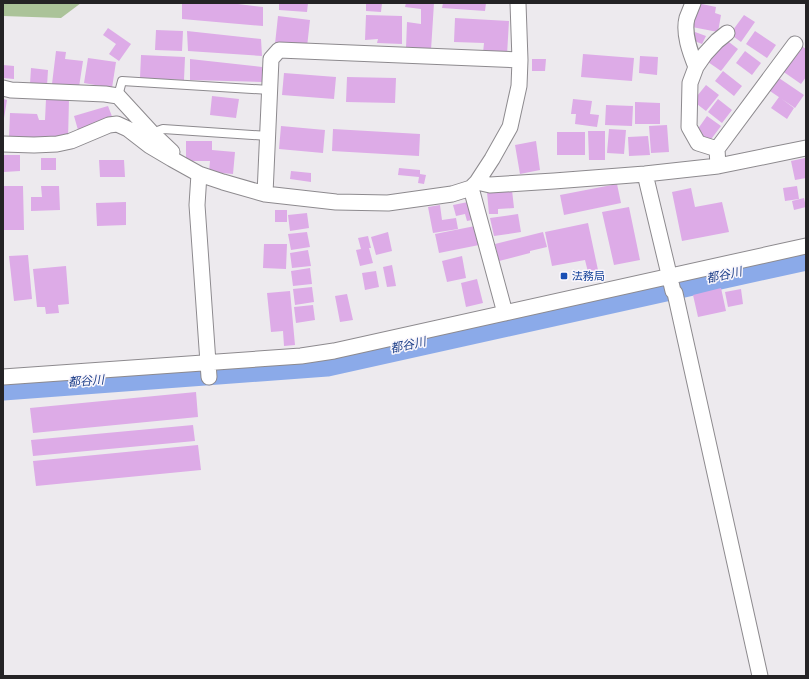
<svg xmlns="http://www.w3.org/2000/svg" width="809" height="679" viewBox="0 0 809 679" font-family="'Nunito Sans','Noto Sans JP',sans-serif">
<rect width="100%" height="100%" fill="#edeaee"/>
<path fill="#abc399" d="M3,3H81L61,18L3,16Z"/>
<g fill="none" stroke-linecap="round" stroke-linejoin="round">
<path stroke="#8baae9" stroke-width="27" d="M3,387L327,363L806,257"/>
</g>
<path fill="#ddabe7" d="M182,3H230L263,7V26L182,19Z
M279,3H308L307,12L279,10Z
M366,3H382L381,12L366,11Z
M406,3H434L431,50L406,48L407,22L421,24V9L405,7Z
M443,3H486L485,11L442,8Z
M697,3L716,7L715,13L721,15L718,32L692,27Z
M366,15L402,16V44L377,43L378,39L365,40Z
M744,15L755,22L741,42L730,34Z
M278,16L310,20L307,47L275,44Z
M455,18L509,21L507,55L483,53L484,43L454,42Z
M108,28L131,44L119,61L109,54L116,44L103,35Z
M156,30L183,31L182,51L155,50Z
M187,31L261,39L262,56L188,51Z
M755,31L776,45L767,58L746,44Z
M695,32L706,36L702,44L692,40Z
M725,39L738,49L721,71L708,62Z
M797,43L806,49V77L801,84L778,68Z
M56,51L66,52L65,59L83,61L79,87L52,84Z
M745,51L761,63L752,75L736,63Z
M583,54L634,58L632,81L581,77Z
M141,55L185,57L184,80L140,78Z
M640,56L658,57L657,75L639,73Z
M88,58L116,62L112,88L84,83Z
M190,59L262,67L263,82L190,80Z
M532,59H546L545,71H532Z
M3,65L14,66V79L3,78Z
M31,68L48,70L47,86L30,84Z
M723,71L742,86L734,96L715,81Z
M284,73L336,77L334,99L282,95Z
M776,76L804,95L795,108L767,89Z
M347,77L396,78L395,103L346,102Z
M706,85L719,95L706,111L693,101Z
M212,96L239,99L236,118L210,115Z
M779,97L794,108L787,119L771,108Z
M3,99L7,100L4,118H3Z
M46,99H69L68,140L9,138L10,113L37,114L39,120H45Z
M573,99L592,101L590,114L599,115L597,127L575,124L576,114H571Z
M718,99L732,110L722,123L708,112Z
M635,102L660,103V124H635Z
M606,105L633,106L632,126L605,125Z
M108,106L113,119L78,130L74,116Z
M707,116L721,126L709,142L695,133Z
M667,125L669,152L651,153L649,126Z
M281,126L325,130L323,153L279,149Z
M333,129L420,134L419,156L332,151Z
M609,129L626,130L624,154L607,153Z
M588,131H605V160H589Z
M557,132H585V155H557Z
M648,136L650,155L629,156L628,137Z
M186,141H212V150L235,152L233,174L209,172L210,161H186Z
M536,141L540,170L520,174L515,145Z
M3,155H20V171L4,172Z
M41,158H56V170H41Z
M805,158L806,162V178L795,180L791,161Z
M99,160H124L125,177H100Z
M399,168L420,170V174L426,175L424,184L418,183L419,177L398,175Z
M291,171L311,173V182L290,179Z
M617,184L621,203L564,215L560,195Z
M3,186H23L24,230H4Z
M41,186H59L60,210L31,211V197H42Z
M797,186L799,199L785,201L783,188Z
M691,188L695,207L722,202L729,232L682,241L672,192Z
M512,190L514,208L498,209V214H489L487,192Z
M804,198L806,207L794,210L792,201Z
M473,201L477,219L467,221L465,214L456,216L453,205Z
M126,202V225L97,226L96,203Z
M440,205L442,220L456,218L458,229L433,233L428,207Z
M629,207L640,260L614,265L602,212Z
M275,210H287V222H275Z
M307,213L309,228L290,231L288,215Z
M518,214L521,232L494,236L490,218Z
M588,223L598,270L588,272L585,260L552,266L545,232Z
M480,225L484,244L439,253L435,234Z
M307,232L310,247L291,250L288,234Z
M388,232L392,251L376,255L371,237Z
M543,232L547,247L530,251V253L499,261L495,244Z
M368,236L371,248H369L373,263L360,266L356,250L361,249L358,238Z
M264,244H287L286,269L263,268Z
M308,250L311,266L292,268L290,253Z
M28,255L32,299L14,301L9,256Z
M462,256L466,278L447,282L442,261Z
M392,265L396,286L387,287L383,267Z
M66,266L69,304L58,305L59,313L46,314L45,307H37L33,269Z
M310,268L312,284L293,286L291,271Z
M376,271L379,287L365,290L362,273Z
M477,279L483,303L466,307L461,283Z
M312,287L314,302L295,305L293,289Z
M721,288L726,311L698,317L693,295Z
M741,289L743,304L728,307L725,292Z
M290,291L295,345L284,346L283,331L271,332L267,293Z
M347,294L353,320L340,322L335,296Z
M313,305L315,320L296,323L294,307Z
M196,392L198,417L33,433L30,408Z
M193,425L195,441L33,456L31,440Z
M198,445L201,470L36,486L33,461Z"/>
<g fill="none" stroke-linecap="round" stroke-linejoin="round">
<g stroke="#8d8a8e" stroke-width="10">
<path id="lane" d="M118,96L122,81L270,90
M152,133L163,129L268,136"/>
</g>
<g stroke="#8d8a8e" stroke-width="17">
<path id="street" d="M693,3C691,8 689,13 687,18C683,33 690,52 696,67
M3,88L11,90L105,94L118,96L152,133L172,152
M3,144L34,145L57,144L71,141L109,125L117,124L128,129L150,146L172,159L199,174L223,182L265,194L336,202L388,203L452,194L471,188L477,182L492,159L510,127L519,86L520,60L518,3
M717,149L698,143L689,127L690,83L696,67L705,54L717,41L727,33
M718,166L717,149L795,44
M199,174L197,205L209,377
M645,174L673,291L675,293L760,676
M477,182L490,185L554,181L645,174L718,166L806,148
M471,188L505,313
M265,194L271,59L279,50L520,60
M3,377L301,356L334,351L806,246"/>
</g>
<use href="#lane" stroke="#fff" stroke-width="8"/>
<use href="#street" stroke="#fff" stroke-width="15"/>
</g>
<rect fill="#1a4fb4" stroke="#faf7fc" stroke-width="1.5" x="560" y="272" width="8" height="8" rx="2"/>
<g text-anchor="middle" stroke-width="3" stroke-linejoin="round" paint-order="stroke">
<g font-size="11" fill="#164399" stroke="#faf7fc" text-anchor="start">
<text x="572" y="280">法務局</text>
</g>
<g font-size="12" font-style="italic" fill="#21428b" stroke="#faf7fc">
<text transform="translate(724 275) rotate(-12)" y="4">都谷川</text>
<text transform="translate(408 345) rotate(-12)" y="4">都谷川</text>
<text transform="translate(86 381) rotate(-4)" y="4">都谷川</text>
</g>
</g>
<rect width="809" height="679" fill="none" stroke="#242325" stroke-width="8"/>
</svg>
